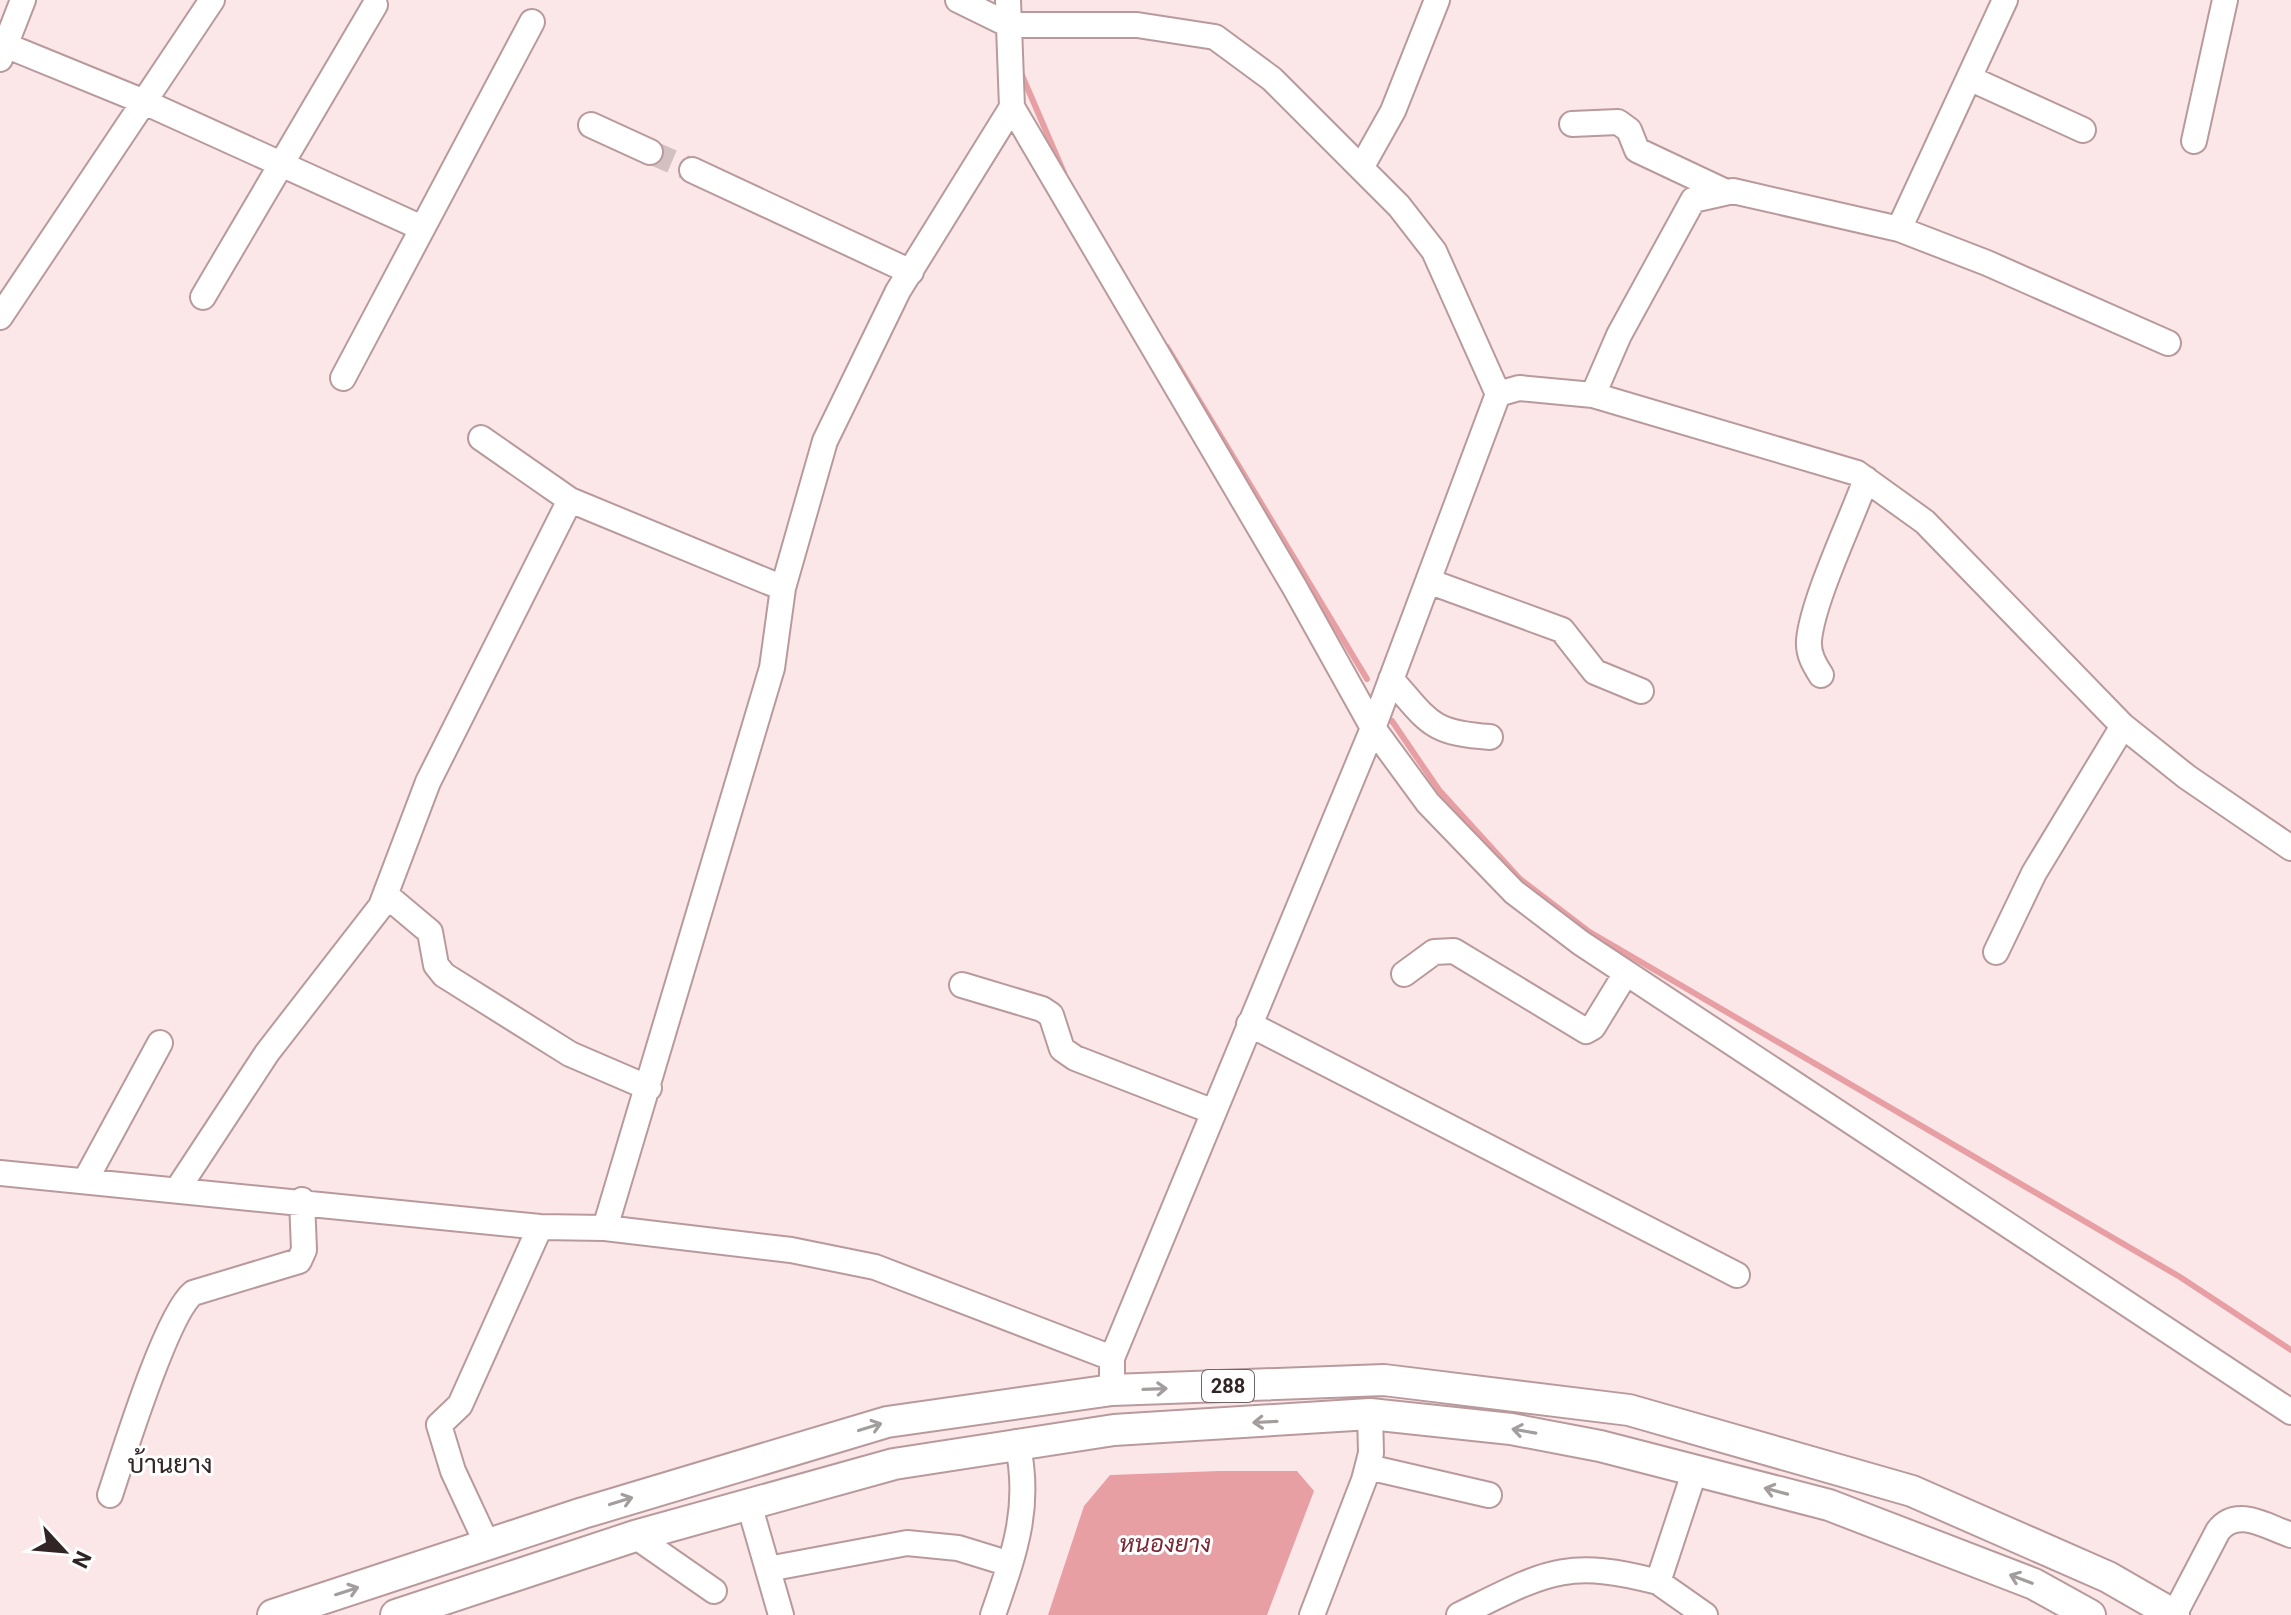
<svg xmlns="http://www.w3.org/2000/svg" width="2291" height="1615" viewBox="0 0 2291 1615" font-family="Roboto,Sarabun,sans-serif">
<rect width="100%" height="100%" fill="#fbe7e8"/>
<path fill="#e89fa4" d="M1219,1471H1297L1314,1491L1267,1615H1048L1084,1506L1110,1475Z"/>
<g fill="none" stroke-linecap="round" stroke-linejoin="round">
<path stroke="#e89fa4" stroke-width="6" d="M1021,73L1064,173
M1167,347L1367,679
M1392,721L1439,790L1520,879L1588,931L2180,1277L2291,1350"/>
<path stroke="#d3c0c1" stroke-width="24" stroke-dasharray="24 12" stroke-linecap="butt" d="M650,152L692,170"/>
<g stroke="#b99a9c" stroke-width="28">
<path id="minor" d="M958,0L1009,25H1137L1215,37L1272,79L1399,206L1434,251L1498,394
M1008,0L1012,107L1295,588L1373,728L1428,803L1514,892L1581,943L2291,1412
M0,43L142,101L422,228
M0,59L23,0
M1969,78L2083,130
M1572,124L1618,122L1629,130L1637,150L1724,191
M591,125L650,152
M2194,141L2225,0
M1361,168L1393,111L1437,0
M692,170L911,272
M1899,229L1987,263L2168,343
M203,297L375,5
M0,317L212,0
M343,378L532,22
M1593,395L1857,473L1925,522L2123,726L2187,777L2291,848
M481,438L570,500
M1428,581L1562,630L1595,672L1641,691
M1821,675C1814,664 1808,654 1809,640C1813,599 1851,521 1866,479
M1391,679C1429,722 1430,733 1490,737
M386,895L430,932L436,965L444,975L570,1054L649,1088
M1996,952L2034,873L2123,726
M1404,974L1434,952L1454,951L1586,1031L1593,1027L1626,973
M962,985L1042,1009L1051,1015L1062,1049L1075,1058L1214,1112
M1249,1024L1737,1275
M0,1173L540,1227L605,1228L791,1250L875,1267L1112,1358
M85,1181L160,1043
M177,1190L267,1053L381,906L428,782L570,500L783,588
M605,1228L772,668L783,588L825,441L898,291L1012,107
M1112,1390V1358L1373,728L1498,394L1519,388L1593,395L1619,335L1693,200L1733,191L1899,229L2005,0
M1368,1467L1489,1495
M110,1495C123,1456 166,1315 193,1293L299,1261L304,1250L302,1200
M749,1504L781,1615
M635,1536L714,1591
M487,1544L453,1471L439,1425L460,1405L540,1227
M768,1569L907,1543L958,1548L1010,1564
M1658,1582L1705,1615
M993,1615C1014,1554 1032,1507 1017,1442
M1312,1615L1364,1480L1371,1453L1370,1414
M1459,1615C1543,1574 1564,1557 1658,1582L1695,1470
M2174,1615L2218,1531C2237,1506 2267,1527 2291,1535"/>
</g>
<g stroke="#b99a9c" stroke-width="34">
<path id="major" d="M273,1615L583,1513L887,1422L1112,1390L1384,1380L1629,1410L1912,1491L2108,1577L2174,1615
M396,1615L635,1536L894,1464L1114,1430L1370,1414L1511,1429L1600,1446L1829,1505L2034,1584L2090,1615"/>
</g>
<use href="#minor" stroke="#fff" stroke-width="24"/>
<use href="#major" stroke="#fff" stroke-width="30"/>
</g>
<defs><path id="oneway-shaft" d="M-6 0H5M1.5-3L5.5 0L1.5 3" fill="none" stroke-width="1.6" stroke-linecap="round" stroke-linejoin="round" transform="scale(2)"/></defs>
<g stroke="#a39d9d">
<use href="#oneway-shaft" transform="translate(1155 1389) rotate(-2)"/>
<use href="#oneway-shaft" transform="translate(1265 1422) rotate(177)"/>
<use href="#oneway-shaft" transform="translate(870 1427) rotate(-17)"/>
<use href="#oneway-shaft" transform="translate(1524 1431) rotate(-170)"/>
<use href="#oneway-shaft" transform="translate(1776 1491) rotate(-165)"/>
<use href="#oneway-shaft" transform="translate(621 1501) rotate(-17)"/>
<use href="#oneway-shaft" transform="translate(2021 1579) rotate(-159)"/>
<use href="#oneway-shaft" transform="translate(347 1591) rotate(-18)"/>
</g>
<g text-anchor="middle" stroke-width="6" stroke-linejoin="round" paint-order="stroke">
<rect fill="#fff" stroke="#706667" stroke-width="2" x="1202" y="1370" width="52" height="32" rx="6"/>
<g font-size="20" font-weight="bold" fill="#322526">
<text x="1228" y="1393">288</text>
</g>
<g font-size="24" font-style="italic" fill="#7b2735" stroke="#fff">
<text x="1165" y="1552">หนองยาง</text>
</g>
<g font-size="26" fill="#322526" stroke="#fff">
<text x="170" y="1473">บ้านยาง</text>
</g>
</g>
<g transform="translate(64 1551) rotate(116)" stroke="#ffffff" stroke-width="6" paint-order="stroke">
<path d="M0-6L14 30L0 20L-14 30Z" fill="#322526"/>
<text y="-12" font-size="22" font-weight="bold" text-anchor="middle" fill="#322526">N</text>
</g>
</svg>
